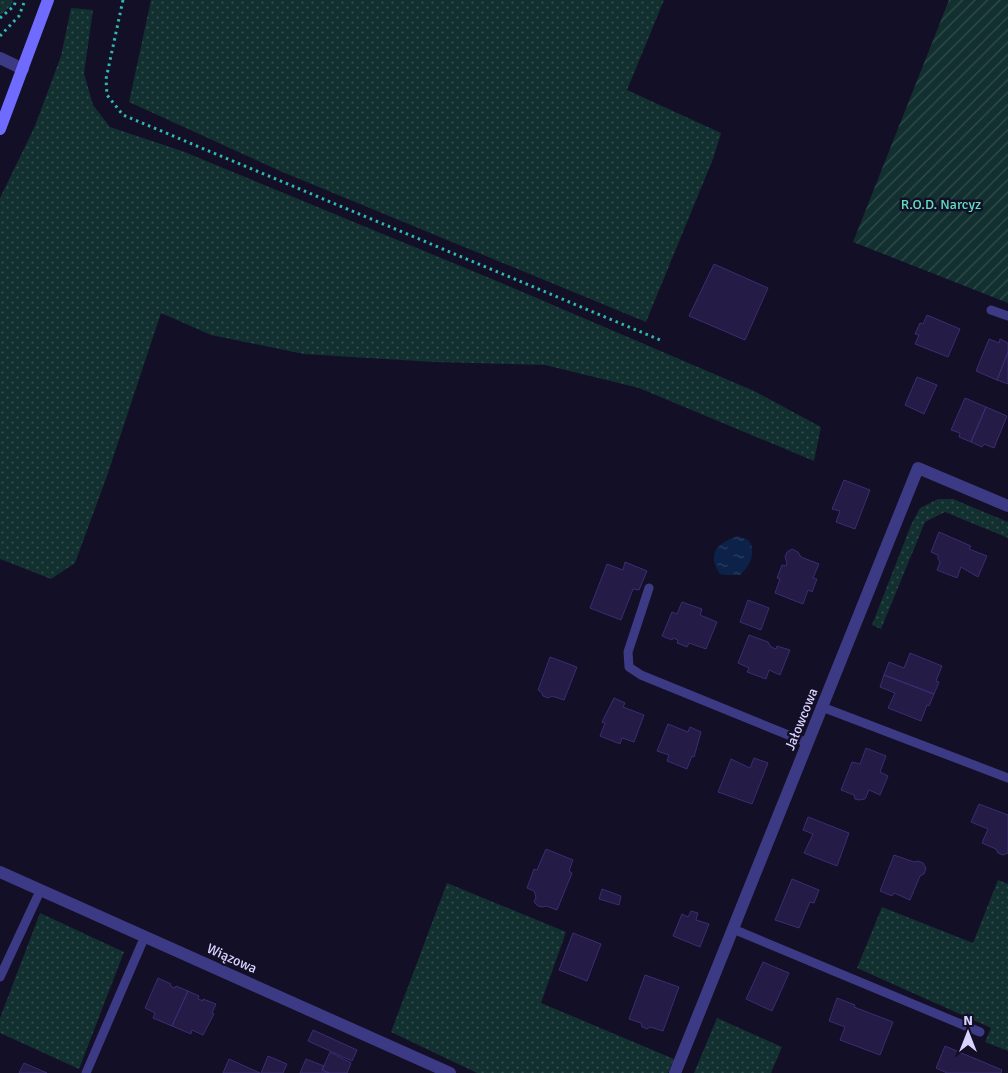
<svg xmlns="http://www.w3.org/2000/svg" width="1008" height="1073" viewBox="0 0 1008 1073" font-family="Signika,sans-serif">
<defs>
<pattern id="grass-dots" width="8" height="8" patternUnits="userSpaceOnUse" patternTransform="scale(1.25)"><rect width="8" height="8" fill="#12302f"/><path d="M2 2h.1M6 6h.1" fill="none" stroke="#344d4e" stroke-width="1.8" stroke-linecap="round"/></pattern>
<pattern id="garden-furrows" width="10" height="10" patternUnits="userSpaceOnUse" patternTransform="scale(1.25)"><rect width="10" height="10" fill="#12302f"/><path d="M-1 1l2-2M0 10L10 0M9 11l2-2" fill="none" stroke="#344d4e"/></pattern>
<pattern id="water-ripples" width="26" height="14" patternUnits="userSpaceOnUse" patternTransform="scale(1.25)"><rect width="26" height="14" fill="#0c2248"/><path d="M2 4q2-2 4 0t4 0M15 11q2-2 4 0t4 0" fill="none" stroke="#2f4163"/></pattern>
</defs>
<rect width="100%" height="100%" fill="#130f26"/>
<path fill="url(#grass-dots)" d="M0,0H13L11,6L0,15Z
M151,0H664L627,90L721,133L713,159L646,322L280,171L129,102Z
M71,8L93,10L84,73L93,105L110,127L182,151L492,279L754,391L821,427L814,461L639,388L545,365L434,362L304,354L211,335L161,313L107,476L75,563L51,579L0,559V198L35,126L61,56Z
M938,499H953L1008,522V538L945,512L925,522L881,629L872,625L911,525L920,508Z
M998,880L1008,884V1051L985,1042L991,1028L857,968L882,907L973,943Z
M447,883L566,932L541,1003L674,1059L668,1073H477L391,1032Z
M40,913L124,952L79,1069L0,1033V1018Z
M717,1018L782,1047L771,1073H694Z"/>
<path fill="url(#garden-furrows)" d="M949,0H1008V303L853,242Z"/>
<path fill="url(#water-ripples)" d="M738,536C742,538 746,538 749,541C757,551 749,568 740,575H725L720,574C706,554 718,542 738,536Z"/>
<path fill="#241b47" stroke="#3b2d73" d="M714,264L768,288L745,340L689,316Z
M927,315L960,329L948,357L915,344L919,335L915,334L920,323L923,324Z
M989,339L999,343L1000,339L1008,343V352L997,380L976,371Z
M1008,352V384L997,380Z
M917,377L937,385L924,414L905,405Z
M965,398L986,407L971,442L959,437L960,433L951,430Z
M986,407L1007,416L994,448L984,444L982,447L971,442Z
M844,480L870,490L855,529L836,522L840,511L832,509Z
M939,532L971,546L969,549L987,556L978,577L961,567L957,578L937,570L940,562L938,559V555L931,552Z
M792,549L798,552L801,557L819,564L813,578L817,579L812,592L808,590L803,604L775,593L780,579L777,578L782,565L786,566L787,563L785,557L787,552Z
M625,562L647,571L639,590L633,589L621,620L590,608L607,564L623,570Z
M748,600L769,608L761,630L740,622Z
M682,602L702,609L700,615L717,622L706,649L689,643L687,647L677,643L678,640L673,638L672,640L662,636L672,612L677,614Z
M749,635L768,642L771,647L776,649L777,646L790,650L780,675L769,670L766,679L747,672L749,668L738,663Z
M910,653L942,666L936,681L939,682L934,694L884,675L889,662L904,668Z
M550,657L577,667L564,700L552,696L548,698L543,696L541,692L538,690Z
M884,675L934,694L929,706L927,705L921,721L888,708L895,693L880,687Z
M614,698L625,703L623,707L644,715L634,742L622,738L620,744L600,736L605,723L602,722Z
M668,724L688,732L690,727L701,732L694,757L692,756L687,769L667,761L669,755L657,751Z
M866,748L886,756L880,772L888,776L880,795L869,790L865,799L859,800L855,799L854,795L841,790L852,762L860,764Z
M754,758L768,763L752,804L718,792L731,759L750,768Z
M979,804L1008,815V853L1003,855L998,853L996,849L982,843L988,829L971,822Z
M808,817L849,833L837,866L804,853L813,834L803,830Z
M546,849L573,860L569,871L572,873L557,910L546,906L543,907L538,906L534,902L536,897L534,891L527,888L534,869L537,870Z
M894,855L914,862L918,861L923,863L926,868L924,874L920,876L910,900L894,893L892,896L880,891Z
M792,879L819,890L814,903L810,902L799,928L775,920Z
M602,889L621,896L619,905L599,899Z
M691,911L698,913L696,920L709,924L700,947L673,936L682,914L688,917Z
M573,933L601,944L587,981L559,970Z
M763,962L789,973L772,1011L746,999Z
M645,975L679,987L663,1031L650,1027L647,1029L642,1027L641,1023L629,1019Z
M158,978L171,984L170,986L175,988L176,986L188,991L172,1026L153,1018L155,1013L145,1008Z
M188,991L199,996L198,999L203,1001V999L216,1004L212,1013L214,1014L203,1035L192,1030L191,1034L172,1026Z
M837,998L855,1005L854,1007L893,1022L880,1055L840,1040L845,1027L829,1021Z
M313,1030L357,1050L352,1061L308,1041Z
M945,1046L1002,1070L1001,1073H947L936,1068Z
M330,1052L351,1063L347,1073H330L322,1070Z
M268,1056L287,1064L283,1073H261Z
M229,1059L260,1073H223Z
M306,1059L324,1066L322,1070L328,1073H300Z
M24,1063L47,1073H19Z"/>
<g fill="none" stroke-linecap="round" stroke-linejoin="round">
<path stroke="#2fb8b0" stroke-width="3" stroke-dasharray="2.5 4" stroke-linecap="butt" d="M123,0L106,79L107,95L123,115L660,340
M0,18L14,6L16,0
M0,36L19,16L25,0"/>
<path stroke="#3d3a85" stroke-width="9" d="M991,310L1008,316
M649,588L628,652L629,667L641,675L808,743
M822,707L1008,778
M733,929L980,1032
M0,977L41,889
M86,1073L145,936"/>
<path stroke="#3d3a85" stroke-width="12" d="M0,58L23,69
M0,872L450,1073
M675,1073L918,468L1008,506"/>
<path stroke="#6f6bff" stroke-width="12" d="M0,129L48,0"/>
</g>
<g text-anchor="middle" stroke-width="5" stroke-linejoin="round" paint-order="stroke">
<g font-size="14" fill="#5fe0c0" stroke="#130f26">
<text x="941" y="209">R.O.D. Narcyz</text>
</g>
<g font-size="14" fill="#d9d4ff" stroke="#130f26">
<text transform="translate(801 719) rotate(-68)" y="5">Jałowcowa</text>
<text transform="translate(232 958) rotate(24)" y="5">Wiązowa</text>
</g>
</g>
<g transform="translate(968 1033)" stroke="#130f26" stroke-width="4" paint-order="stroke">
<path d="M0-4L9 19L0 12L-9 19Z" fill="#d9d4ff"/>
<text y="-8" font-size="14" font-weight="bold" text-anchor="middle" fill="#d9d4ff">N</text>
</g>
</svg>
